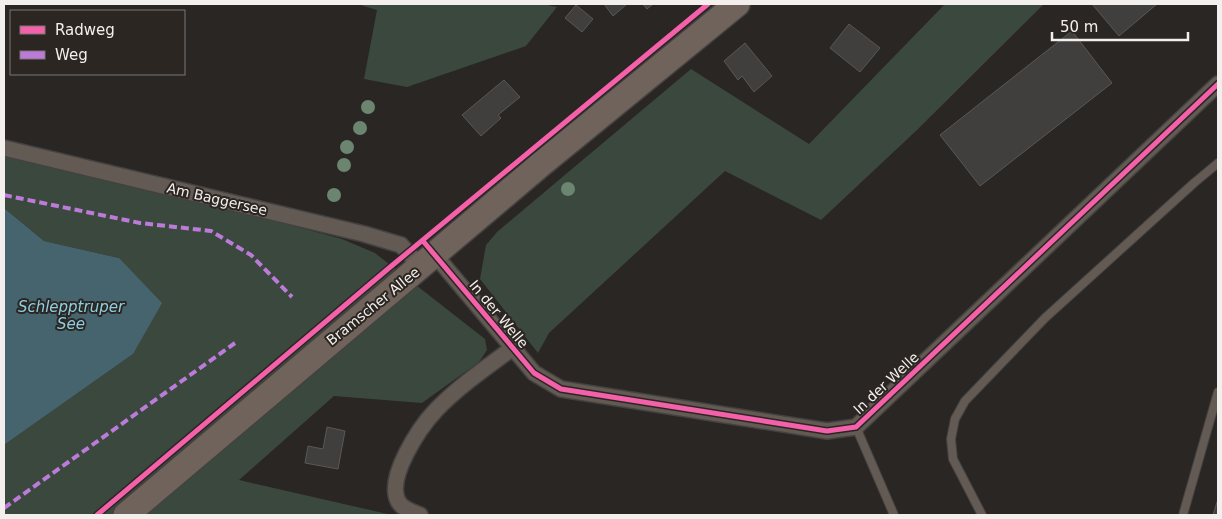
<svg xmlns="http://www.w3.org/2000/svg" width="1222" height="519" viewBox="0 0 1222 519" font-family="'DejaVu Sans',sans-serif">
<rect width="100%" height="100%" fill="#292624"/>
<path fill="#3b483e" d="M357,4H542L557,7L526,46L407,87L364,79L377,10Z
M945,4H1044L917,130L821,220L725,171L549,333L538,353L480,279L486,245L497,232L691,69L809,144Z
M4,148L342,239L375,253L485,339L487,350L479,362L422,403L334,396L239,480L392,515H4V445L133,354L119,258L44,241L4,208Z"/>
<path fill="#46646e" d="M4,208L44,241L119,258L162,303L133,354L4,445Z"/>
<path fill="#413f3e" stroke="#5a5857" d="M604,4H627L613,16Z
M643,4H653L647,9Z
M1092,4H1157L1119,36Z
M576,5L593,19L582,32L565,18Z
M849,24L880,48L860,72L830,48Z
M1072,31L1112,83L980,186L940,135Z
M745,43L772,76L754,92L742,76L738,80L724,61Z
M504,80L520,97L498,115L501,118L481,136L462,115Z
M327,427L345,431L338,469L305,463L308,446L323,449Z
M1218,499V515H1213Z"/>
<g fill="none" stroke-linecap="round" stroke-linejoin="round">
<g stroke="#444241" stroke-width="10">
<path id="lane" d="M856,427L894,515
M982,515L953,459L951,439L955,419L965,401L1045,318L1194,183L1218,163
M1183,515L1218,392"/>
</g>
<g stroke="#444241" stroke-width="18">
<path id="street" d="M4,148L364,234L401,245L421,267
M435,255L534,373L561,389L827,431L856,427L1218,84
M420,515C413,512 402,509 398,501C386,477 420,427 436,410C459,386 487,367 514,347"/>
</g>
<g stroke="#444241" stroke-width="28">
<path id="primary" d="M126,515L540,165L737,4"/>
</g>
<use href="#lane" stroke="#635a54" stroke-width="8"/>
<use href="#street" stroke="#635a54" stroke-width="15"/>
<use href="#primary" stroke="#6f635b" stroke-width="25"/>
<path stroke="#bd7bd9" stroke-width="4" stroke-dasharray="8 4" stroke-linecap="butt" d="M4,195L140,223L211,231L251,255L292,297
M4,508L235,343"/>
<g stroke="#2b2622" stroke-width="8">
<path id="cycleway" d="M423,241L534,373L561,389L827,431L856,427L1218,84
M97,515L389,268L708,4"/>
</g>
<use href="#cycleway" stroke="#f560ab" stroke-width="5"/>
</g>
<g fill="#6b8570">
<circle cx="368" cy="107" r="7"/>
<circle cx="360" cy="128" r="7"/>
<circle cx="347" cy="147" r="7"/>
<circle cx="344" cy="165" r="7"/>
<circle cx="568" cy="189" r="7"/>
<circle cx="334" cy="195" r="7"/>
</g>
<g text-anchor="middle" stroke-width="4" stroke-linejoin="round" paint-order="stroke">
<g font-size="14" fill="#f3efec" stroke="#2b2622">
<text transform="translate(217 199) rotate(13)" y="5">Am Baggersee</text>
<text transform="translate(373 306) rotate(-39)" y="5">Bramscher Allee</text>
<text transform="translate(499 314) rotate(50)" y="5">In der Welle</text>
<text transform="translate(886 383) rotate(-43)" y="5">In der Welle</text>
</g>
<g font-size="15" font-style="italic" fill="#8dcee2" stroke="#2b2622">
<text x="71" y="312">Schlepptruper<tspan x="71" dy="17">See</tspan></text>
</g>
</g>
<rect width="1222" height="519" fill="none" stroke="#f3efec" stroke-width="10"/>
<rect x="10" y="10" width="175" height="65" fill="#2b2622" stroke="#7b7673"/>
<rect x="20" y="26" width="25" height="8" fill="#f560ab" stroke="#7b7673"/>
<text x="55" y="35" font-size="15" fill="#f3efec">Radweg</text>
<rect x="20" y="51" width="25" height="8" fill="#bd7bd9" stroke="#7b7673"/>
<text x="55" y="60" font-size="15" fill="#f3efec">Weg</text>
<path d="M1052 32v8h136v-8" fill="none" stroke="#f3efec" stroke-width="2.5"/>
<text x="1060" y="32" font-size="15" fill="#f3efec" stroke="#2b2622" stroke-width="4" paint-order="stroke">50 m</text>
</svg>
